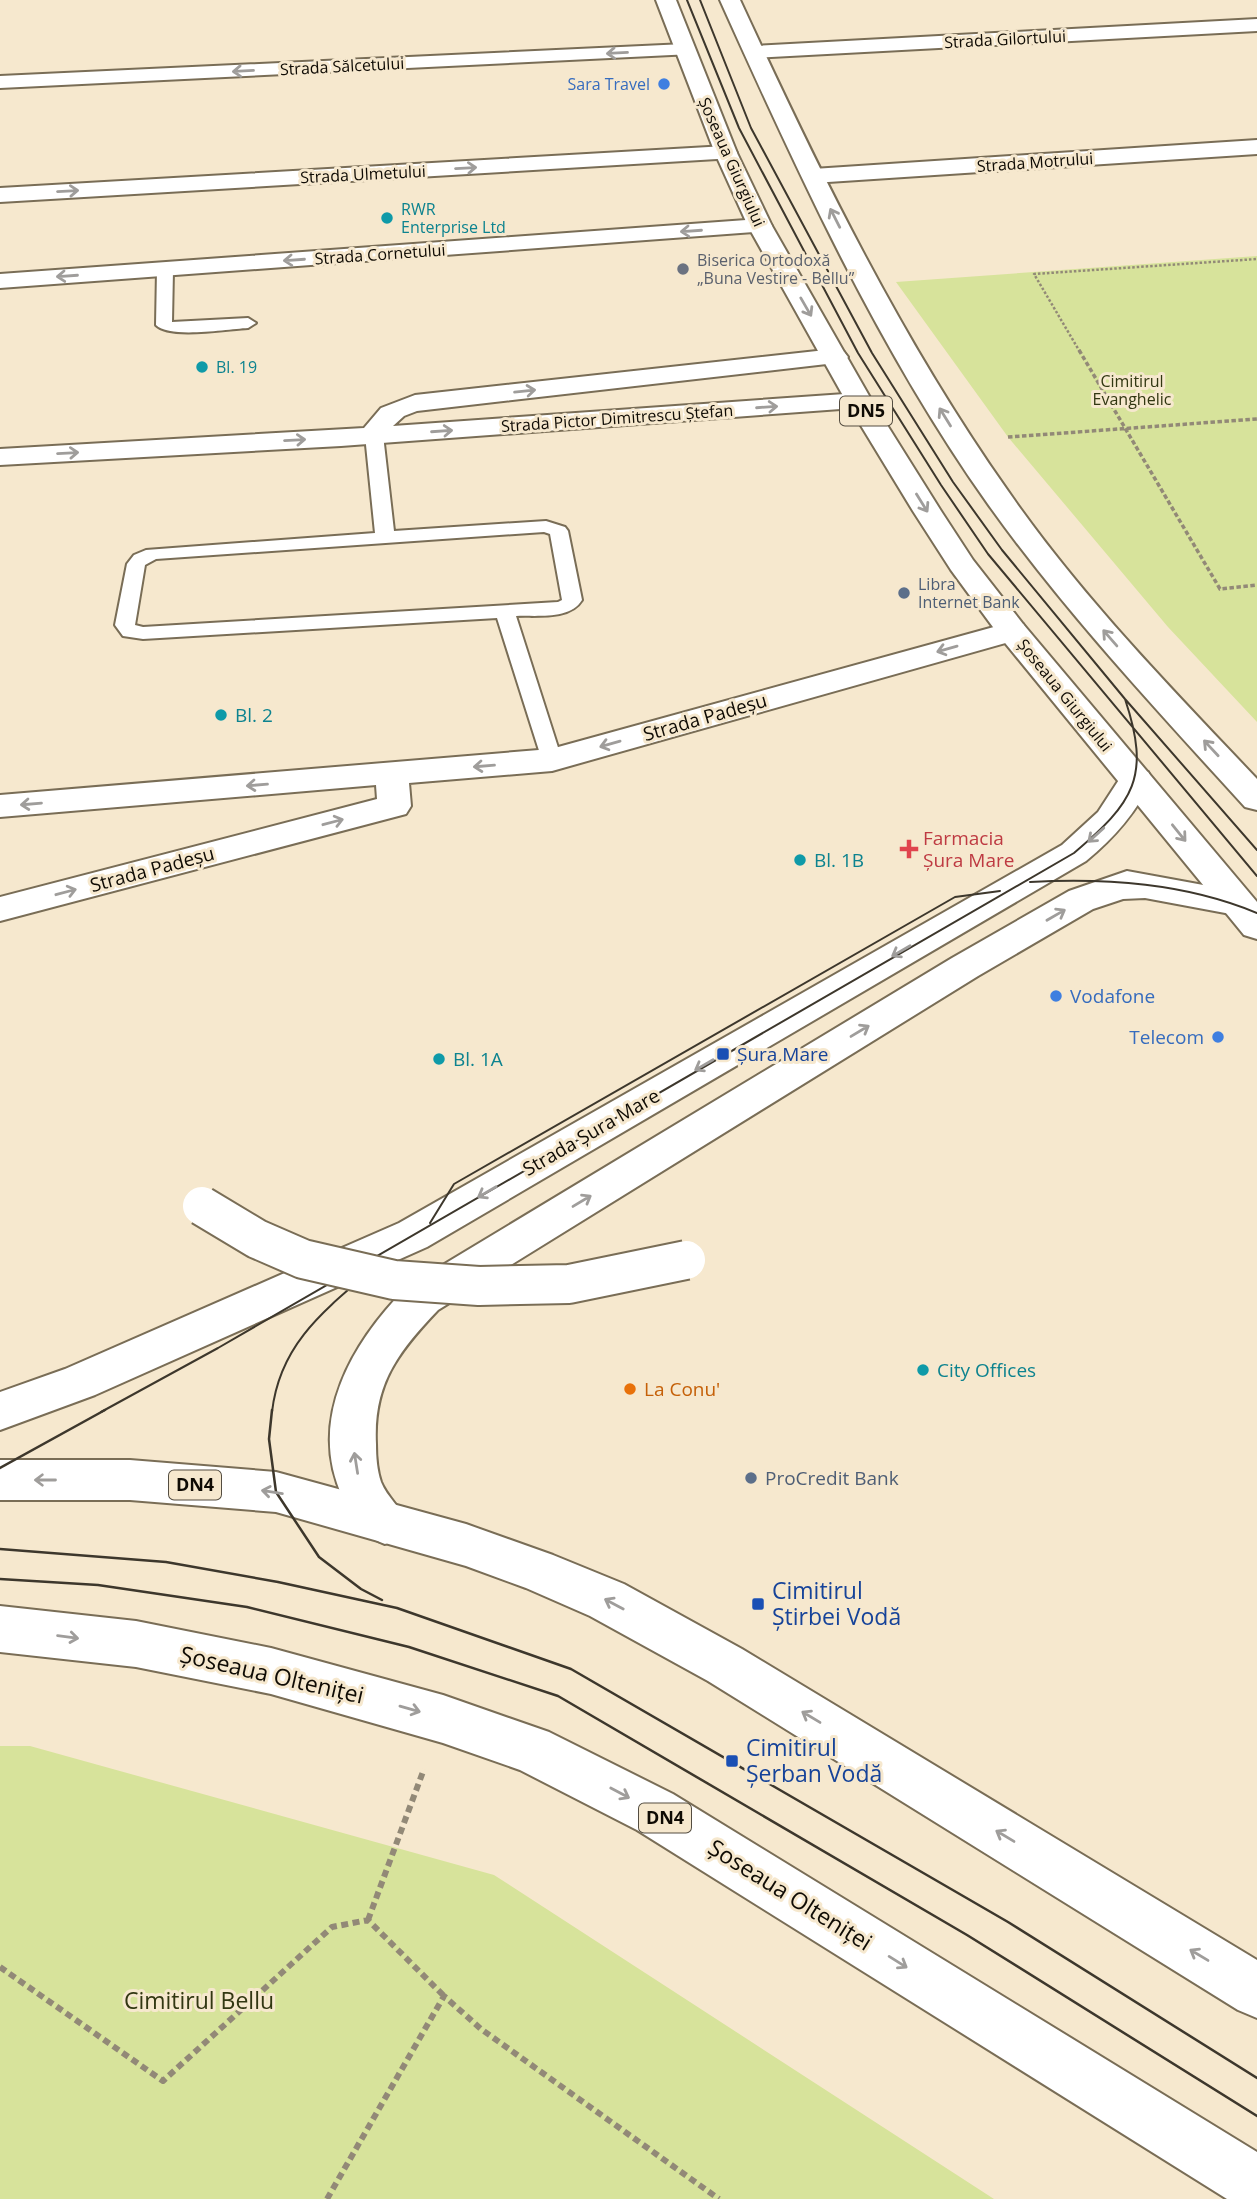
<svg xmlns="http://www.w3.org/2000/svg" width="1257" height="2199" viewBox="0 0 1257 2199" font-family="'Open Sans',sans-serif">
<rect width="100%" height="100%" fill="#f6e8ce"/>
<path fill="#d7e39b" d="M1257,256V722L1168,627L1008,437L896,282Z
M0,1746H30L494,1875L994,2199H0Z"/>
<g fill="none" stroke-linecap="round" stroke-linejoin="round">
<g stroke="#796d56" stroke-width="4">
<path id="lane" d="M165,265L173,270L172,322L248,318L256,323L248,328C227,329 170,339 156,325L157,270Z
M374,430L383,435L394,531L546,521L565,527L568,531L582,600C570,620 537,615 516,616L562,760L559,765H545L542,760L497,618L143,639L123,636L115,625L127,564L134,555L146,550L375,533L365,435ZM544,532L550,534L562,600L558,602L143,627L135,625L145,565L156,559Z"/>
</g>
<g stroke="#796d56" stroke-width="4">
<path id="street" d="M1257,19V31L754,58L747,56L744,52L747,48L754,46Z
M685,44L692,46L695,50L692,54L0,88V76Z
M1257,140V154L813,183L805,181L802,176L805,171L813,169Z
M726,146L734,148L737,153L734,158L0,202V188Z
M760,219L768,221L772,226L768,231L0,288V274Z
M835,349L844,352L848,357L844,362L417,411L404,416L393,426L859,393L868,395L872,401L868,407L341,446L0,465V449L364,428L381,408L415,395Z
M1012,622L1023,624L1027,631L1023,638L552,771L409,783L411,806L406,814L0,921V897L377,799L376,785L0,817V795L551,749Z
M1136,769L1148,772L1152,780C1136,813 1114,838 1086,861L427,1247L95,1395L0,1430V1392L65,1369L399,1223L1062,845L1098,812L1124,772Z
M1127,871L1236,891L1248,894L1254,903L1248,912L1236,915L1145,898L1123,899L1093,909L978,976L438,1310C398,1352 373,1384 376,1444C376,1457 377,1470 381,1482C387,1497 401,1508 408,1523L401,1538L385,1544C363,1536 353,1520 343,1498C306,1419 353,1341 408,1286L952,958L1069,891Z"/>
</g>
<g stroke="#796d56" stroke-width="4">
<path id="primary" d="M656,0H676L737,153L772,226L872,401L941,511L973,560L1023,624L1257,902V939L1244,935L1001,638L951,570L913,511L846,401L748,226L715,153Z
M720,0H740C818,169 900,338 1008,491C1080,595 1170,687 1257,779V810L1245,807C1156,709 1065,612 988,504C878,349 798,173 720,0Z
M0,1460H130L276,1472L466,1524L553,1555L624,1584L742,1649L1257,1960V2018L1238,2010L708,1681L590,1616L526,1588L466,1566L276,1512L130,1500H0Z
M0,1606L136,1621L271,1648L443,1695L549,1732L673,1794L1257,2152V2199H1227L637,1830L520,1770L443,1743L271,1694L136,1667L0,1652Z"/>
</g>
<path stroke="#928977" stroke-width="2.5" stroke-dasharray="2.5 2" stroke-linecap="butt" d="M1080,352L1034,274L1257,259"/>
<path stroke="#928977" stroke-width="3.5" stroke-dasharray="4.5 2.5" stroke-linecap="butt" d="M1079,350L1220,589L1257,585
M1008,437L1257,419"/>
<path stroke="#928977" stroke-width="6" stroke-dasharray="7 4.5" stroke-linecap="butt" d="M368,1920L424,1769
M0,1967L163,2081L332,1927L368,1920L444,1996
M327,2199L444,1996L481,2029L719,2199"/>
<use href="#lane" fill="#fff" fill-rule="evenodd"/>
<use href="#street" fill="#fff" fill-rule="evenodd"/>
<use href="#primary" fill="#fff" fill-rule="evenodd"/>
<path stroke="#3d372c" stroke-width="2" d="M687,0L739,128L858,353L941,485L988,554L1257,876
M700,0L751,128L872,353L953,482L1002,550L1125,699L1257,850
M1030,882C1107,878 1185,883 1257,913
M430,1223L454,1184L955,897L1000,891
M101,1412L218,1348L1074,853C1134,802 1151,777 1125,699
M272,1412C280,1340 330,1306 381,1262"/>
<path stroke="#3d372c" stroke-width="2.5" d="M272,1410L269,1439L276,1492L319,1557L361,1589L382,1600
M0,1468L105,1410
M0,1549L166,1562L278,1582L397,1608L571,1669L1008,1922L1257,2078
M0,1579L98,1585L247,1607L409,1647L558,1696L967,1935L1257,2116"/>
<g stroke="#796d56" stroke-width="42" stroke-linecap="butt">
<path id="street-bridge" d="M202,1206L257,1239L303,1259L394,1280L479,1286L569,1284L686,1260"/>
</g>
<use href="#street-bridge" stroke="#fff" stroke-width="38"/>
</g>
<defs><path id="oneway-shaft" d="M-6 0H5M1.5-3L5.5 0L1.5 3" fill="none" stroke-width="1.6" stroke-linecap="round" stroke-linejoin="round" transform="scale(1.75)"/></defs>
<g stroke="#9f9d9b">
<use href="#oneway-shaft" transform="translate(617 53) rotate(177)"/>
<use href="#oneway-shaft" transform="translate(243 71) rotate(177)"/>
<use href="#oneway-shaft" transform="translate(466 168) rotate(-3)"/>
<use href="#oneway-shaft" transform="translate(68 191) rotate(-3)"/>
<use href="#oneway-shaft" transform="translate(835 218) rotate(-117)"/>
<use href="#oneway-shaft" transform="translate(691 231) rotate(176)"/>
<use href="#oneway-shaft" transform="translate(294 260) rotate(176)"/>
<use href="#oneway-shaft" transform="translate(67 276) rotate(176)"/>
<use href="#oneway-shaft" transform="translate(806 307) rotate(60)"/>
<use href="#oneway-shaft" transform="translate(525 391) rotate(-6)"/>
<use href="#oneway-shaft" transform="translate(767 407) rotate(-4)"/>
<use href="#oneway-shaft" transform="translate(945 417) rotate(-122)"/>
<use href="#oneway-shaft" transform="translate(442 431) rotate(-4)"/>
<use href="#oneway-shaft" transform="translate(295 440) rotate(-3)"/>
<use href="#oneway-shaft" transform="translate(68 453) rotate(-3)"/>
<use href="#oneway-shaft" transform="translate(922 503) rotate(58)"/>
<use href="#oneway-shaft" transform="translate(1110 638) rotate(-131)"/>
<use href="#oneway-shaft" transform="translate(947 649) rotate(164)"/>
<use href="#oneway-shaft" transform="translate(610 744) rotate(164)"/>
<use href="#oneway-shaft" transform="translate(1211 748) rotate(-133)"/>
<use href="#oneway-shaft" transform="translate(484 766) rotate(175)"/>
<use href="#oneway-shaft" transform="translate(257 785) rotate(175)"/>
<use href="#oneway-shaft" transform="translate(31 804) rotate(175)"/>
<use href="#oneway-shaft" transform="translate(333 822) rotate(-15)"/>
<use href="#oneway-shaft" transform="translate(1179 833) rotate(51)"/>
<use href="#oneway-shaft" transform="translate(1096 835) rotate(138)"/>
<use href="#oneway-shaft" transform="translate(66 892) rotate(-15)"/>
<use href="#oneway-shaft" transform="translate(1056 915) rotate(-30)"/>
<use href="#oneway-shaft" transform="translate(901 951) rotate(150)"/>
<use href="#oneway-shaft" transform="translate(860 1031) rotate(-31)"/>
<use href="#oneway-shaft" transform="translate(704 1065) rotate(150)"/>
<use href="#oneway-shaft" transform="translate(487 1192) rotate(150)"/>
<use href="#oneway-shaft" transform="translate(582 1201) rotate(-31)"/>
<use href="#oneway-shaft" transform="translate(356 1463) rotate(-99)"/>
<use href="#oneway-shaft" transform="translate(45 1480) rotate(-180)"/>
<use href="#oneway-shaft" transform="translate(272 1492) rotate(-171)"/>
<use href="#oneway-shaft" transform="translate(614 1604) rotate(-152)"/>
<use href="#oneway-shaft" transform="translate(68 1637) rotate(7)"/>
<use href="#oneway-shaft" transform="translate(410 1709) rotate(16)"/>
<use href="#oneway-shaft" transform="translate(811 1717) rotate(-149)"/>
<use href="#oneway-shaft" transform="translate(620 1793) rotate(28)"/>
<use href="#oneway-shaft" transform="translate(1005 1836) rotate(-149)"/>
<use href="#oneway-shaft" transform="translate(1199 1955) rotate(-149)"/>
<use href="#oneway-shaft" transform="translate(898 1962) rotate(32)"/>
</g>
<g fill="#3f7fe0" stroke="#f6e8ce" stroke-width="2.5">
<circle cx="664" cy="84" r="7"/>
<circle cx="1056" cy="996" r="7"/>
<circle cx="1218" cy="1037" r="7"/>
</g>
<g fill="#0f9aa8" stroke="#f6e8ce" stroke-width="2.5">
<circle cx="387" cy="218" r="7"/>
<circle cx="202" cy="367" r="7"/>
<circle cx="221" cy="715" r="7"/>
<circle cx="800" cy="860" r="7"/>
<circle cx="439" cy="1059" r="7"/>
<circle cx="923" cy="1370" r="7"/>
</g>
<circle fill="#6b7280" stroke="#f6e8ce" stroke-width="2.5" cx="683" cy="269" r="7"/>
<g fill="#5c6f8a" stroke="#f6e8ce" stroke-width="2.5">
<circle cx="904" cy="593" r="7"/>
<circle cx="751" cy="1478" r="7"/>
</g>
<path fill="#e0444e" stroke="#f6e8ce" stroke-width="2.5" d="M905.5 838.5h7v7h7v7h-7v7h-7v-7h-7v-7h7z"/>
<g fill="#1a4fb4" stroke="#f6e8ce" stroke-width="2.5">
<rect x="716" y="1047" width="14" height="14" rx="3.5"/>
<rect x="751" y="1597" width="14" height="14" rx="3.5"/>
<rect x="725" y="1754" width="14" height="14" rx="3.5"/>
</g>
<circle fill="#e8710a" stroke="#f6e8ce" stroke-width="2.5" cx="630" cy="1389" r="7"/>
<g text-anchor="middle" stroke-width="6" stroke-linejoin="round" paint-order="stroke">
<g font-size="16" fill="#0f0b04" stroke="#f6e8ce">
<text transform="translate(1005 39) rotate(-3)" y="6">Strada Gilortului</text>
<text transform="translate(342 66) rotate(-3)" y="6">Strada Sălcetului</text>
<text transform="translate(732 162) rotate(66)" y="6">Șoseaua Giurgiului</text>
<text transform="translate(1035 162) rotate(-4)" y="6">Strada Motrului</text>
<text transform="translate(363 174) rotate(-3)" y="6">Strada Ulmetului</text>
<text transform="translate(380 254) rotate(-4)" y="6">Strada Cornetului</text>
<text transform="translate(617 418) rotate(-4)" y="6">Strada Pictor Dimitrescu Ștefan</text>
<text transform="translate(1065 695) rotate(51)" y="6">Șoseaua Giurgiului</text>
</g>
<g font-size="16" fill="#366cbe" stroke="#f6e8ce" text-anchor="end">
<text x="650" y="90">Sara Travel</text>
</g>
<g font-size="16" fill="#0d838f" stroke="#f6e8ce" text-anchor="start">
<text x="401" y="215">RWR<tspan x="401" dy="18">Enterprise Ltd</tspan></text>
<text x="216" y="373">Bl. 19</text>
</g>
<g font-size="16" fill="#5b616d" stroke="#f6e8ce" text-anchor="start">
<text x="697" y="266">Biserica Ortodoxă<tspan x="697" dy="18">„Buna Vestire - Bellu”</tspan></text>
</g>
<g font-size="16" fill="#323712" stroke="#f6e8ce">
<text x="1132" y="387">Cimitirul<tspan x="1132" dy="18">Evanghelic</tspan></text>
</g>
<g font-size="16" fill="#4e5e75" stroke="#f6e8ce" text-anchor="start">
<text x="918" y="590">Libra<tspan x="918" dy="18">Internet Bank</tspan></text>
</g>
<g fill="#f6e8ce" stroke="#544d41" stroke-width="2">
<rect x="840" y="396.5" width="52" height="29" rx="5"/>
<rect x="169" y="1470.5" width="52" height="29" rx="5"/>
<rect x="639" y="1803.5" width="52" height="29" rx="5"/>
</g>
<g font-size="18" font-weight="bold" fill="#0f0b04">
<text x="866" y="417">DN5</text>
<text x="195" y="1491">DN4</text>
<text x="665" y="1824">DN4</text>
</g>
<g font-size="19" fill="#0d838f" stroke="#f6e8ce" text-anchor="start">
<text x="235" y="722">Bl. 2</text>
<text x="814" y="867">Bl. 1B</text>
<text x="453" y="1066">Bl. 1A</text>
<text x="937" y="1377">City Offices</text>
</g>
<g font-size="19" fill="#0f0b04" stroke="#f6e8ce">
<text transform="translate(705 717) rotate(-16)" y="7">Strada Padeșu</text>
<text transform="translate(152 869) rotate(-15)" y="7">Strada Padeșu</text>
<text transform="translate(591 1132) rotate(-30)" y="7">Strada Șura Mare</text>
</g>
<g font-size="19" fill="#be3a42" stroke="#f6e8ce" text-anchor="start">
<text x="923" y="845">Farmacia<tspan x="923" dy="22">Șura Mare</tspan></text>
</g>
<g font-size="19" fill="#366cbe" stroke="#f6e8ce" text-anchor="start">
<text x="1070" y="1003">Vodafone</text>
<text x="1204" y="1044" text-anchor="end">Telecom</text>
</g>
<g font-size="19" fill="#164399" stroke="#f6e8ce" text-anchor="start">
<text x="737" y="1061">Șura Mare</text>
</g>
<g font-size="19" fill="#c56008" stroke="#f6e8ce" text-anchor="start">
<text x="644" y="1396">La Conu'</text>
</g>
<g font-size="19" fill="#4e5e75" stroke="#f6e8ce" text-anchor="start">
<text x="765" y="1485">ProCredit Bank</text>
</g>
<g font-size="23" fill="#164399" stroke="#f6e8ce" text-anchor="start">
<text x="772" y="1599">Cimitirul<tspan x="772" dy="26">Știrbei Vodă</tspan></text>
<text x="746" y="1756">Cimitirul<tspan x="746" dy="26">Șerban Vodă</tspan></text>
</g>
<g font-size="23" fill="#0f0b04" stroke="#f6e8ce">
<text transform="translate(272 1675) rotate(13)" y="8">Șoseaua Olteniței</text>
<text transform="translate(790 1895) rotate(32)" y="8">Șoseaua Olteniței</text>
</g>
<g font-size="23" fill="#323712" stroke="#f6e8ce">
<text x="199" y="2009">Cimitirul Bellu</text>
</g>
</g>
</svg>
